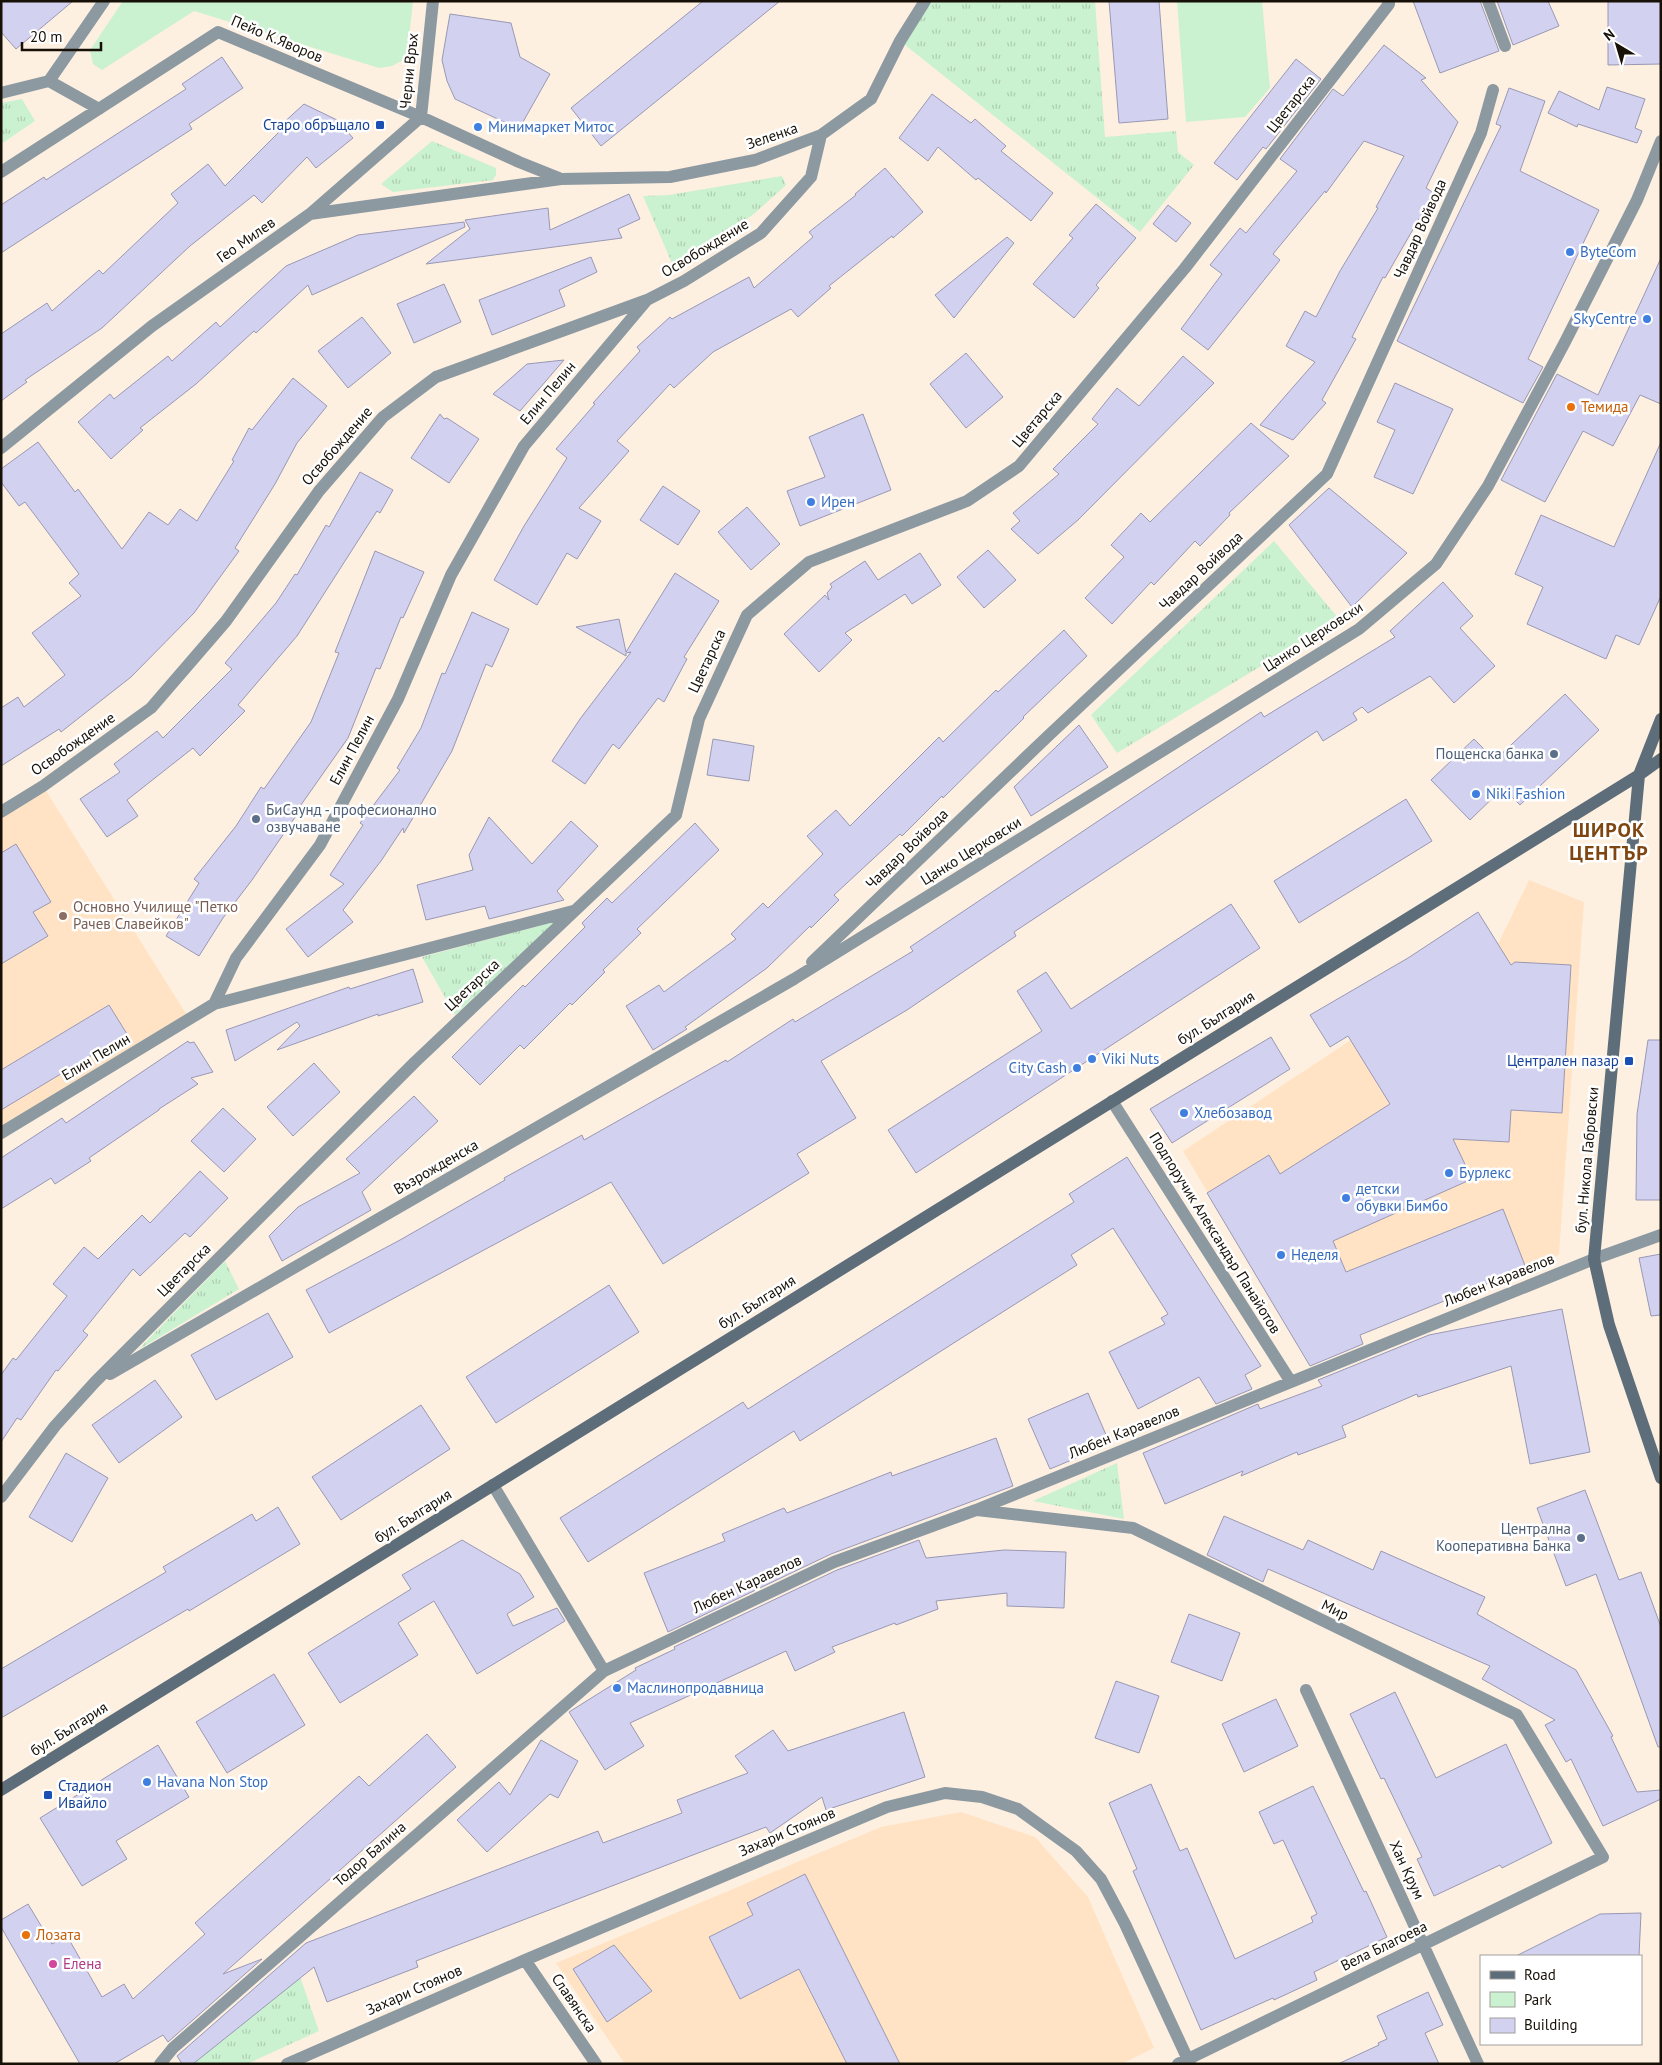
<svg xmlns="http://www.w3.org/2000/svg" width="1662" height="2065" viewBox="0 0 1662 2065" font-family="'PT Sans',sans-serif">
<defs>
<pattern id="grass-tufts" width="24" height="20" patternUnits="userSpaceOnUse" patternTransform="scale(1.25)"><rect width="24" height="20" fill="#caf1d0"/><path d="M3 7l-1-3M5 7V3M7 7l1-3M15 17l-1-3M17 17v-4M19 17l1-3" fill="none" stroke="#adceb1"/></pattern>
</defs>
<rect width="100%" height="100%" fill="#fef0e1"/>
<path fill="#ffe3c4" d="M43,786L190,1020L1,1133V812Z
M1529,880L1584,902L1559,1255L1305,1357L1183,1151L1499,942Z
M961,1812L1035,1837L1088,1897L1154,2048L1122,2064H625L556,1963L881,1827Z"/>
<path fill="url(#grass-tufts)" d="M925,1H1095L1105,137L1176,131L1178,152L1194,165L1140,232L900,41Z
M22,99L35,121L1,144V103Z
M432,141L496,168V175L493,180L393,192L381,184Z
M782,176L786,185L755,213L718,240L674,268L643,196L669,195Z
M1274,541L1339,619L1117,753L1091,715Z
M557,921L455,1015L422,957Z
M225,1261L239,1289L138,1350Z
M1117,1463L1124,1519L1033,1501Z
M296,1965L319,2031L247,2064H186Z"/>
<path fill="#caf1d0" d="M123,1H413L407,58L392,66L379,68L194,11L102,70L93,64L90,50Z
M1177,1H1262L1270,88L1245,117L1186,122Z"/>
<path fill="#d2d1f0" stroke="#9998b4" d="M1,1H73L16,49L1,32Z
M703,1H780L601,146L571,108Z
M1109,1H1159L1168,119L1119,123Z
M1413,1H1480L1499,51L1440,73Z
M1497,1H1548L1559,26L1513,45Z
M1608,1H1661V64L1608,65Z
M450,14L511,23L520,57L550,74L519,129L455,99L447,81L442,60Z
M1384,45L1426,78L1421,80L1458,122L1426,188L1434,193L1385,278L1383,277L1352,337L1356,339L1322,400L1326,403L1293,440L1260,425L1315,362L1286,346L1305,311L1316,317L1340,271L1378,208L1376,207L1404,156L1364,141L1326,193L1325,191L1273,254L1280,260L1208,350L1181,329L1222,274L1210,265L1240,228L1246,233L1297,171L1280,159L1333,89L1343,96Z
M222,57L243,88L189,124L192,129L1,253V205L44,177L46,180L186,89L182,84Z
M1296,59L1321,79L1266,149L1263,147L1237,180L1214,163Z
M1607,87L1645,99L1635,128L1642,131L1637,143L1578,124L1577,127L1548,113L1559,91L1599,110Z
M1509,88L1545,101L1520,171L1599,210L1528,359L1543,367L1523,403L1397,341L1501,126L1496,124Z
M932,94L971,123L975,119L1006,146L1001,151L1053,193L1031,221L978,178L976,180L938,147L928,161L899,138Z
M304,104L337,120L353,138L316,168L307,157L262,203L254,195L190,246L102,328L25,380L27,382L1,401V334L47,303L52,311L99,270L103,274L178,203L171,194L208,164L225,186L283,128L281,125Z
M885,168L923,212L893,238L892,236L829,286L831,288L798,317L791,309L713,352L674,388L670,384L617,441L629,451L579,508L601,521L577,559L567,553L537,605L494,580L524,526L567,458L556,449L595,404L593,403L640,351L637,347L670,317L672,319L749,277L754,288L813,237L809,232L856,195L855,194Z
M629,194L640,219L618,229L622,238L426,264L470,229L465,220L548,208L550,230Z
M1096,204L1136,238L1096,285L1099,288L1074,318L1033,284L1073,238L1069,235Z
M1168,205L1191,223L1176,242L1153,224Z
M464,222L465,227L312,295L308,285L256,333L254,331L196,384L140,428L143,430L111,459L78,422L110,394L114,399L168,356L172,361L216,322L220,327L286,266L358,235Z
M1007,237L1014,243L954,318L935,295Z
M591,257L597,272L559,290L565,306L492,335L479,300Z
M1661,258V404L1640,395L1613,446L1583,431L1545,502L1501,480L1557,374L1598,395Z
M444,284L461,322L414,343L397,304Z
M362,317L391,353L348,388L318,351Z
M966,353L1003,397L966,428L930,384Z
M1183,356L1214,383L1078,520L1038,554L1011,529L1020,521L1013,513L1059,474L1053,469L1098,424L1092,419L1117,388L1139,406Z
M564,360L520,411L493,394L527,364Z
M293,378L327,406L297,443L275,484L235,548L239,551L194,613L131,677L61,732L59,729L1,766V708L18,697L24,707L65,675L32,633L81,596L69,583L79,574L25,502L19,506L1,482V469L38,442L75,492L78,489L122,549L149,512L168,525L180,509L197,521L234,461L232,460L249,428L252,430Z
M1395,383L1453,409L1413,494L1374,477L1395,430L1377,422Z
M440,414L444,419L447,418L479,439L449,483L411,458Z
M863,414L891,490L800,526L787,491L825,477L809,437Z
M1251,423L1289,456L1229,513L1230,515L1200,546L1195,541L1154,585L1151,582L1112,624L1085,598L1124,557L1111,545L1141,513L1150,522Z
M1661,442V596L1639,645L1616,635L1606,659L1527,624L1543,587L1515,574L1541,515L1614,547Z
M360,472L393,490L380,513L377,511L297,636L238,705L245,711L200,756L193,748L127,800L138,816L107,837L80,799L120,772L114,764L157,731L163,738L232,669L225,663L276,603L295,574L297,575L326,525L329,527Z
M663,486L700,511L678,545L640,520Z
M1329,488L1407,553L1352,607L1289,525Z
M747,507L780,544L751,570L718,532Z
M988,550L1016,580L984,608L957,577Z
M375,551L424,572L403,618L401,617L380,669L376,668L348,738L296,812L298,813L252,880L223,918L199,956L166,936L199,883L194,879L236,826L261,787L264,789L311,722L339,653L335,652Z
M920,553L941,585L912,604L905,594L845,633L852,640L819,672L784,634L825,595L829,600L827,593L832,587L830,584L865,561L878,580Z
M675,573L719,601L684,657L687,659L664,702L658,698L619,749L613,744L585,784L552,761L580,719L631,652L626,653V656L576,627L619,619L626,652Z
M1443,582L1473,616L1460,628L1495,666L1454,703L1430,676L1368,713L1362,707L1353,713L1357,720L1323,741L1317,731L1014,932L1016,936L907,1010L821,1061L856,1118L797,1154L809,1173L663,1264L611,1182L329,1333L306,1290L400,1240L505,1180L504,1178L582,1135L584,1140L726,1060L727,1062L793,1019L795,1022L913,951L910,947L1261,712L1264,717L1395,637L1390,631Z
M472,612L509,629L492,667L486,664L452,751L404,833L403,828L381,861L343,910L353,922L308,957L286,929L344,884L330,875L363,825L360,823L400,770L397,768L421,728L442,673L445,674Z
M1064,630L1087,656L1023,717L1024,718L943,798L942,796L902,836L900,834L834,895L839,900L811,928L810,926L767,968L685,1027L687,1029L653,1050L626,1006L659,985L664,992L736,939L731,934L763,903L768,908L823,854L807,836L836,810L850,826L939,737L943,742L996,690L998,692Z
M1565,694L1599,730L1520,805L1503,788L1470,820L1431,780L1474,739L1495,760Z
M1079,725L1108,767L1031,816L1014,787Z
M713,739L754,746L749,781L707,775Z
M1406,799L1432,841L1299,923L1274,881Z
M489,817L532,864L571,821L598,846L557,891L564,900L489,919L485,906L426,920L417,885L473,870L469,855Z
M695,823L719,850L637,929L641,933L603,970L605,972L572,1005L570,1003L524,1049L520,1045L480,1085L452,1057L523,985L525,987L585,927L582,923L607,898L612,903Z
M16,844L51,902L33,912L48,936L1,964V853Z
M1231,904L1260,948L916,1173L888,1130L1042,1031L1017,991L1046,972L1071,1009Z
M1478,912L1511,965L1515,962L1571,965L1562,1113L1511,1110L1509,1142L1453,1139L1472,1179L1333,1241L1346,1272L1503,1209L1526,1268L1360,1335L1363,1344L1310,1366L1207,1193L1269,1155L1280,1174L1390,1104L1348,1036L1330,1047L1310,1015L1408,958Z
M413,969L423,1002L378,1016V1014L277,1050L300,1026L297,1022L235,1061L226,1030L349,987L350,989Z
M109,1005L127,1034L1,1110V1070Z
M1271,1037L1290,1069L1172,1143L1150,1109Z
M1648,1040H1661V1200H1636L1637,1114Z
M188,1041L189,1043L194,1042L213,1072L191,1078L198,1084L159,1109V1110L89,1158L91,1161L55,1184L51,1178L1,1209V1158L62,1118L66,1123Z
M314,1063L340,1092L293,1136L267,1107Z
M414,1096L438,1121L362,1192L371,1210L282,1261L269,1236L298,1207L360,1173L346,1159Z
M223,1108L256,1139L224,1172L191,1141Z
M1127,1157L1261,1366L1245,1375L1252,1389L1216,1404L1199,1377L1138,1409L1109,1352L1165,1324L1161,1318L1168,1314L1113,1228L1071,1255L1077,1265L960,1339L800,1441L794,1431L588,1562L560,1518L743,1402L748,1409L1074,1202L1069,1194Z
M200,1171L228,1198L190,1237L185,1233L140,1276L133,1269L83,1331L88,1335L58,1371L56,1370L21,1420L17,1418L1,1442V1375L13,1358L16,1360L67,1296L53,1284L84,1247L98,1259L142,1215L150,1223Z
M1661,1254V1315L1651,1316L1639,1258Z
M609,1285L639,1332L496,1423L466,1377Z
M1562,1309L1590,1452L1530,1464L1511,1366L1418,1397L1417,1394L1342,1426L1346,1437L1298,1455L1297,1452L1241,1476L1243,1471L1165,1504L1143,1453L1258,1404L1260,1409L1322,1386L1318,1380L1429,1335Z
M268,1313L293,1357L216,1400L191,1355Z
M155,1380L182,1417L119,1463L92,1425Z
M1088,1393L1110,1444L1050,1469L1028,1419Z
M421,1405L450,1449L341,1520L312,1477Z
M996,1438L1013,1486L831,1554L668,1632L644,1573L725,1541L722,1534L784,1508L787,1513L891,1472L892,1476Z
M66,1453L108,1478L72,1542L29,1517Z
M1585,1490L1619,1580L1641,1572L1661,1627V1747H1658L1596,1574L1566,1586L1537,1508Z
M278,1507L300,1544L189,1611L188,1609L1,1718V1669L166,1572L163,1567L252,1514L256,1521Z
M1224,1516L1303,1550L1308,1540L1373,1570L1381,1551L1485,1597L1477,1614L1576,1670L1613,1736L1611,1737L1637,1792L1661,1790V1799L1603,1826L1571,1759L1566,1762L1545,1725L1555,1720L1482,1679L1490,1666L1268,1569L1263,1582L1207,1555Z
M462,1540L520,1574L534,1597L507,1614L513,1626L557,1608L565,1621L477,1674L434,1601L398,1623L418,1655L340,1703L308,1653L411,1589L402,1575Z
M919,1540L926,1558L1004,1550L1066,1552L1064,1608L1007,1606V1593L936,1601L938,1609L896,1625L895,1623L832,1647L835,1652L795,1671L786,1651L630,1723L644,1746L605,1770L569,1712L636,1670L635,1668L675,1649L674,1647L837,1570Z
M1189,1614L1240,1633L1222,1681L1171,1662Z
M274,1674L305,1725L227,1773L196,1722Z
M1116,1681L1159,1696L1139,1753L1095,1738Z
M1395,1692L1436,1778L1506,1744L1552,1843L1502,1868L1500,1865L1434,1896L1417,1859L1422,1857L1384,1778L1381,1779L1350,1714Z
M1276,1699L1298,1746L1244,1772L1222,1724Z
M904,1712L925,1777L826,1810L822,1797L770,1833L766,1827L416,1961L418,1967L327,2002L314,1967L193,2064H182L177,2056L306,1943L598,1831L603,1843L682,1813L677,1800L748,1773L735,1756L773,1730L788,1751Z
M427,1734L456,1767L223,1974L262,1959L168,2042L163,2035L114,2064H80L1,1927V1920L28,1904L52,1944L67,1936L102,1997L124,1984L133,1999L205,1934L195,1923L359,1776L369,1786Z
M541,1740L578,1761L558,1798L550,1794L487,1852L457,1820L499,1782L510,1795Z
M158,1745L189,1797L116,1841L127,1859L82,1886L40,1818Z
M1151,1784L1180,1851L1187,1848L1235,1959L1313,1922L1311,1917L1317,1914L1283,1840L1274,1844L1259,1812L1313,1786L1364,1892L1366,1891L1387,1937L1314,1972L1317,1980L1274,2000L1273,1998L1201,2030L1133,1871L1137,1869L1109,1803Z
M805,1874L900,2064H847L799,1969L740,1999L709,1937L753,1915L747,1903Z
M1641,1913L1639,1956H1516L1600,1914Z
M614,1945L652,1991L607,2022L573,1969Z
M1428,1992L1443,2025L1425,2033L1439,2064H1338L1379,2045L1378,2043L1387,2039L1377,2016Z"/>
<g fill="none" stroke-linecap="round" stroke-linejoin="round">
<path stroke="#8d99a1" stroke-width="12" d="M1488,1L1505,46
M49,81L104,1
M1,93L49,81L99,109
M1,172L218,32L421,117L519,162L559,178
M310,214L561,179L670,177L755,160L821,135L871,99L900,41L925,1
M1,448L152,326L310,214L421,117L433,1
M1,812L43,786L151,708L226,621L319,491L383,417L436,377L647,300L684,281L761,233L811,177L821,135
M812,962L1047,737L1327,474L1481,133L1493,90
M214,1004L573,911
M1112,1101L1291,1382
M1,1133L214,1004L236,958L320,845L398,699L451,575L524,446L647,300
M110,1374L794,979L1359,629L1436,564L1488,486L1565,342L1637,200L1661,141
M493,1485L604,1671
M1,1497L55,1426L95,1382L415,1062L676,815L699,719L747,615L809,562L967,501L1019,466L1185,268L1389,4L1388,1
M977,1510L1133,1528L1517,1715L1603,1857L1178,2064
M1306,1690L1478,2064
M525,1960L596,2064
M160,2064L173,2048L604,1671L834,1562L976,1510L1594,1259L1661,1235
M287,2064L525,1960L887,1807L945,1793L982,1797L1018,1809L1076,1851L1101,1879L1125,1924L1190,2064"/>
<path stroke="#5d6e7a" stroke-width="12" d="M1661,719L1639,775L1594,1259L1609,1325L1661,1478
M1,1790L1639,775L1661,759"/>
</g>
<g fill="#1a4fb4" stroke="#fff" stroke-width="2">
<rect x="375" y="120" width="10" height="10" rx="2.5"/>
<rect x="1624" y="1056" width="10" height="10" rx="2.5"/>
<rect x="43" y="1790" width="10" height="10" rx="2.5"/>
</g>
<g fill="#3f7fe0" stroke="#fff" stroke-width="2">
<circle cx="478" cy="127" r="5"/>
<circle cx="1570" cy="252" r="5"/>
<circle cx="1647" cy="319" r="5"/>
<circle cx="811" cy="502" r="5"/>
<circle cx="1476" cy="794" r="5"/>
<circle cx="1092" cy="1059" r="5"/>
<circle cx="1077" cy="1068" r="5"/>
<circle cx="1184" cy="1113" r="5"/>
<circle cx="1449" cy="1173" r="5"/>
<circle cx="1346" cy="1198" r="5"/>
<circle cx="1281" cy="1255" r="5"/>
<circle cx="617" cy="1688" r="5"/>
<circle cx="147" cy="1782" r="5"/>
</g>
<g fill="#e8710a" stroke="#fff" stroke-width="2">
<circle cx="1571" cy="407" r="5"/>
<circle cx="26" cy="1935" r="5"/>
</g>
<g fill="#5c6f8a" stroke="#fff" stroke-width="2">
<circle cx="1554" cy="754" r="5"/>
<circle cx="256" cy="819" r="5"/>
<circle cx="1581" cy="1538" r="5"/>
</g>
<circle fill="#8d6e63" stroke="#fff" stroke-width="2" cx="63" cy="916" r="5"/>
<circle fill="#d1479c" stroke="#fff" stroke-width="2" cx="53" cy="1964" r="5"/>
<g text-anchor="middle" stroke-width="5" stroke-linejoin="round" paint-order="stroke">
<g font-size="15" fill="#171007" stroke="#fff">
<text transform="translate(277 39) rotate(23)" y="5">Пейо К.Яворов</text>
<text transform="translate(409 71) rotate(-84)" y="5">Черни Връх</text>
<text transform="translate(1291 104) rotate(-52)" y="5">Цветарска</text>
<text transform="translate(772 136) rotate(-19)" y="5">Зеленка</text>
<text transform="translate(1420 229) rotate(-66)" y="5">Чавдар Войвода</text>
<text transform="translate(246 240) rotate(-35)" y="5">Гео Милев</text>
<text transform="translate(705 248) rotate(-31)" y="5">Освобождение</text>
<text transform="translate(548 393) rotate(-50)" y="5">Елин Пелин</text>
<text transform="translate(1037 419) rotate(-50)" y="5">Цветарска</text>
<text transform="translate(337 446) rotate(-49)" y="5">Освобождение</text>
<text transform="translate(1201 571) rotate(-43)" y="5">Чавдар Войвода</text>
<text transform="translate(1313 637) rotate(-33)" y="5">Цанко Церковски</text>
<text transform="translate(707 661) rotate(-65)" y="5">Цветарска</text>
<text transform="translate(73 744) rotate(-35)" y="5">Освобождение</text>
<text transform="translate(352 750) rotate(-62)" y="5">Елин Пелин</text>
<text transform="translate(907 849) rotate(-44)" y="5">Чавдар Войвода</text>
<text transform="translate(971 851) rotate(-32)" y="5">Цанко Церковски</text>
<text transform="translate(472 985) rotate(-43)" y="5">Цветарска</text>
<text transform="translate(1216 1018) rotate(-32)" y="5">бул. България</text>
<text transform="translate(96 1057) rotate(-31)" y="5">Елин Пелин</text>
<text transform="translate(1587 1160) rotate(-85)" y="5">бул. Никола Габровски</text>
<text transform="translate(436 1167) rotate(-30)" y="5">Възрожденска</text>
<text transform="translate(1215 1233) rotate(58)" y="5">Подпоручик Александър Панайотов</text>
<text transform="translate(184 1270) rotate(-45)" y="5">Цветарска</text>
<text transform="translate(1499 1280) rotate(-22)" y="5">Любен Каравелов</text>
<text transform="translate(757 1302) rotate(-32)" y="5">бул. България</text>
<text transform="translate(1124 1432) rotate(-22)" y="5">Любен Каравелов</text>
<text transform="translate(413 1516) rotate(-32)" y="5">бул. България</text>
<text transform="translate(747 1584) rotate(-25)" y="5">Любен Каравелов</text>
<text transform="translate(1335 1610) rotate(26)" y="5">Мир</text>
<text transform="translate(69 1729) rotate(-32)" y="5">бул. България</text>
<text transform="translate(787 1832) rotate(-23)" y="5">Захари Стоянов</text>
<text transform="translate(370 1854) rotate(-41)" y="5">Тодор Балина</text>
<text transform="translate(1407 1870) rotate(65)" y="5">Хан Крум</text>
<text transform="translate(1384 1946) rotate(-26)" y="5">Вела Благоева</text>
<text transform="translate(414 1990) rotate(-24)" y="5">Захари Стоянов</text>
<text transform="translate(574 2003) rotate(56)" y="5">Славянска</text>
</g>
<g font-size="15" fill="#164399" stroke="#fff" text-anchor="end">
<text x="370" y="130">Старо обръщало</text>
<text x="1619" y="1066">Централен пазар</text>
<text x="58" y="1791" text-anchor="start">Стадион<tspan x="58" dy="17">Ивайло</tspan></text>
</g>
<g font-size="15" fill="#366cbe" stroke="#fff" text-anchor="start">
<text x="488" y="132">Минимаркет Митос</text>
<text x="1580" y="257">ByteCom</text>
<text x="1637" y="324" text-anchor="end">SkyCentre</text>
<text x="821" y="507">Ирен</text>
<text x="1486" y="799">Niki Fashion</text>
<text x="1102" y="1064">Viki Nuts</text>
<text x="1067" y="1073" text-anchor="end">City Cash</text>
<text x="1194" y="1118">Хлебозавод</text>
<text x="1459" y="1178">Бурлекс</text>
<text x="1356" y="1194">детски<tspan x="1356" dy="17">обувки Бимбо</tspan></text>
<text x="1291" y="1260">Неделя</text>
<text x="627" y="1693">Маслинопродавница</text>
<text x="157" y="1787">Havana Non Stop</text>
</g>
<g font-size="15" fill="#c56008" stroke="#fff" text-anchor="start">
<text x="1581" y="412">Темида</text>
<text x="36" y="1940">Лозата</text>
</g>
<g font-size="15" fill="#4e5e75" stroke="#fff" text-anchor="end">
<text x="1544" y="759">Пощенска банка</text>
<text x="266" y="815" text-anchor="start">БиСаунд - професионално<tspan x="266" dy="17">озвучаване</tspan></text>
<text x="1571" y="1534">Централна<tspan x="1571" dy="17">Кооперативна Банка</tspan></text>
</g>
<g font-size="15" fill="#785e54" stroke="#fff" text-anchor="start">
<text x="73" y="912">Основно Училище "Петко<tspan x="73" dy="17">Рачев Славейков"</tspan></text>
</g>
<g font-size="15" fill="#b23c85" stroke="#fff" text-anchor="start">
<text x="63" y="1969">Елена</text>
</g>
<g font-size="20" font-weight="bold" letter-spacing="1" fill="#7f4612" stroke="#fff">
<text x="1609" y="837">ШИРОК<tspan x="1609" dy="23">ЦЕНТЪР</tspan></text>
</g>
</g>
<rect width="1662" height="2065" fill="none" stroke="#171007" stroke-width="5"/>
<rect x="1480" y="1955" width="162" height="90" fill="#ffffff" stroke="#a29f9c"/>
<rect x="1490" y="1971" width="25" height="8" fill="#5d6e7a" stroke="#a29f9c"/>
<text x="1524" y="1980" font-size="15" fill="#171007">Road</text>
<rect x="1490" y="1992" width="25" height="15" fill="#caf1d0" stroke="#a29f9c"/>
<text x="1524" y="2005" font-size="15" fill="#171007">Park</text>
<rect x="1490" y="2018" width="25" height="15" fill="#d2d1f0" stroke="#a29f9c"/>
<text x="1524" y="2030" font-size="15" fill="#171007">Building</text>
<g transform="translate(1617 45) rotate(322)" stroke="#ffffff" stroke-width="4" paint-order="stroke">
<path d="M0-4L9 19L0 12L-9 19Z" fill="#171007"/>
<text y="-8" font-size="14" font-weight="bold" text-anchor="middle" fill="#171007">N</text>
</g>
<path d="M22 42v8h79v-8" fill="none" stroke="#171007" stroke-width="2.5"/>
<text x="30" y="42" font-size="15" fill="#171007" stroke="#ffffff" stroke-width="4" paint-order="stroke">20 m</text>
</svg>
